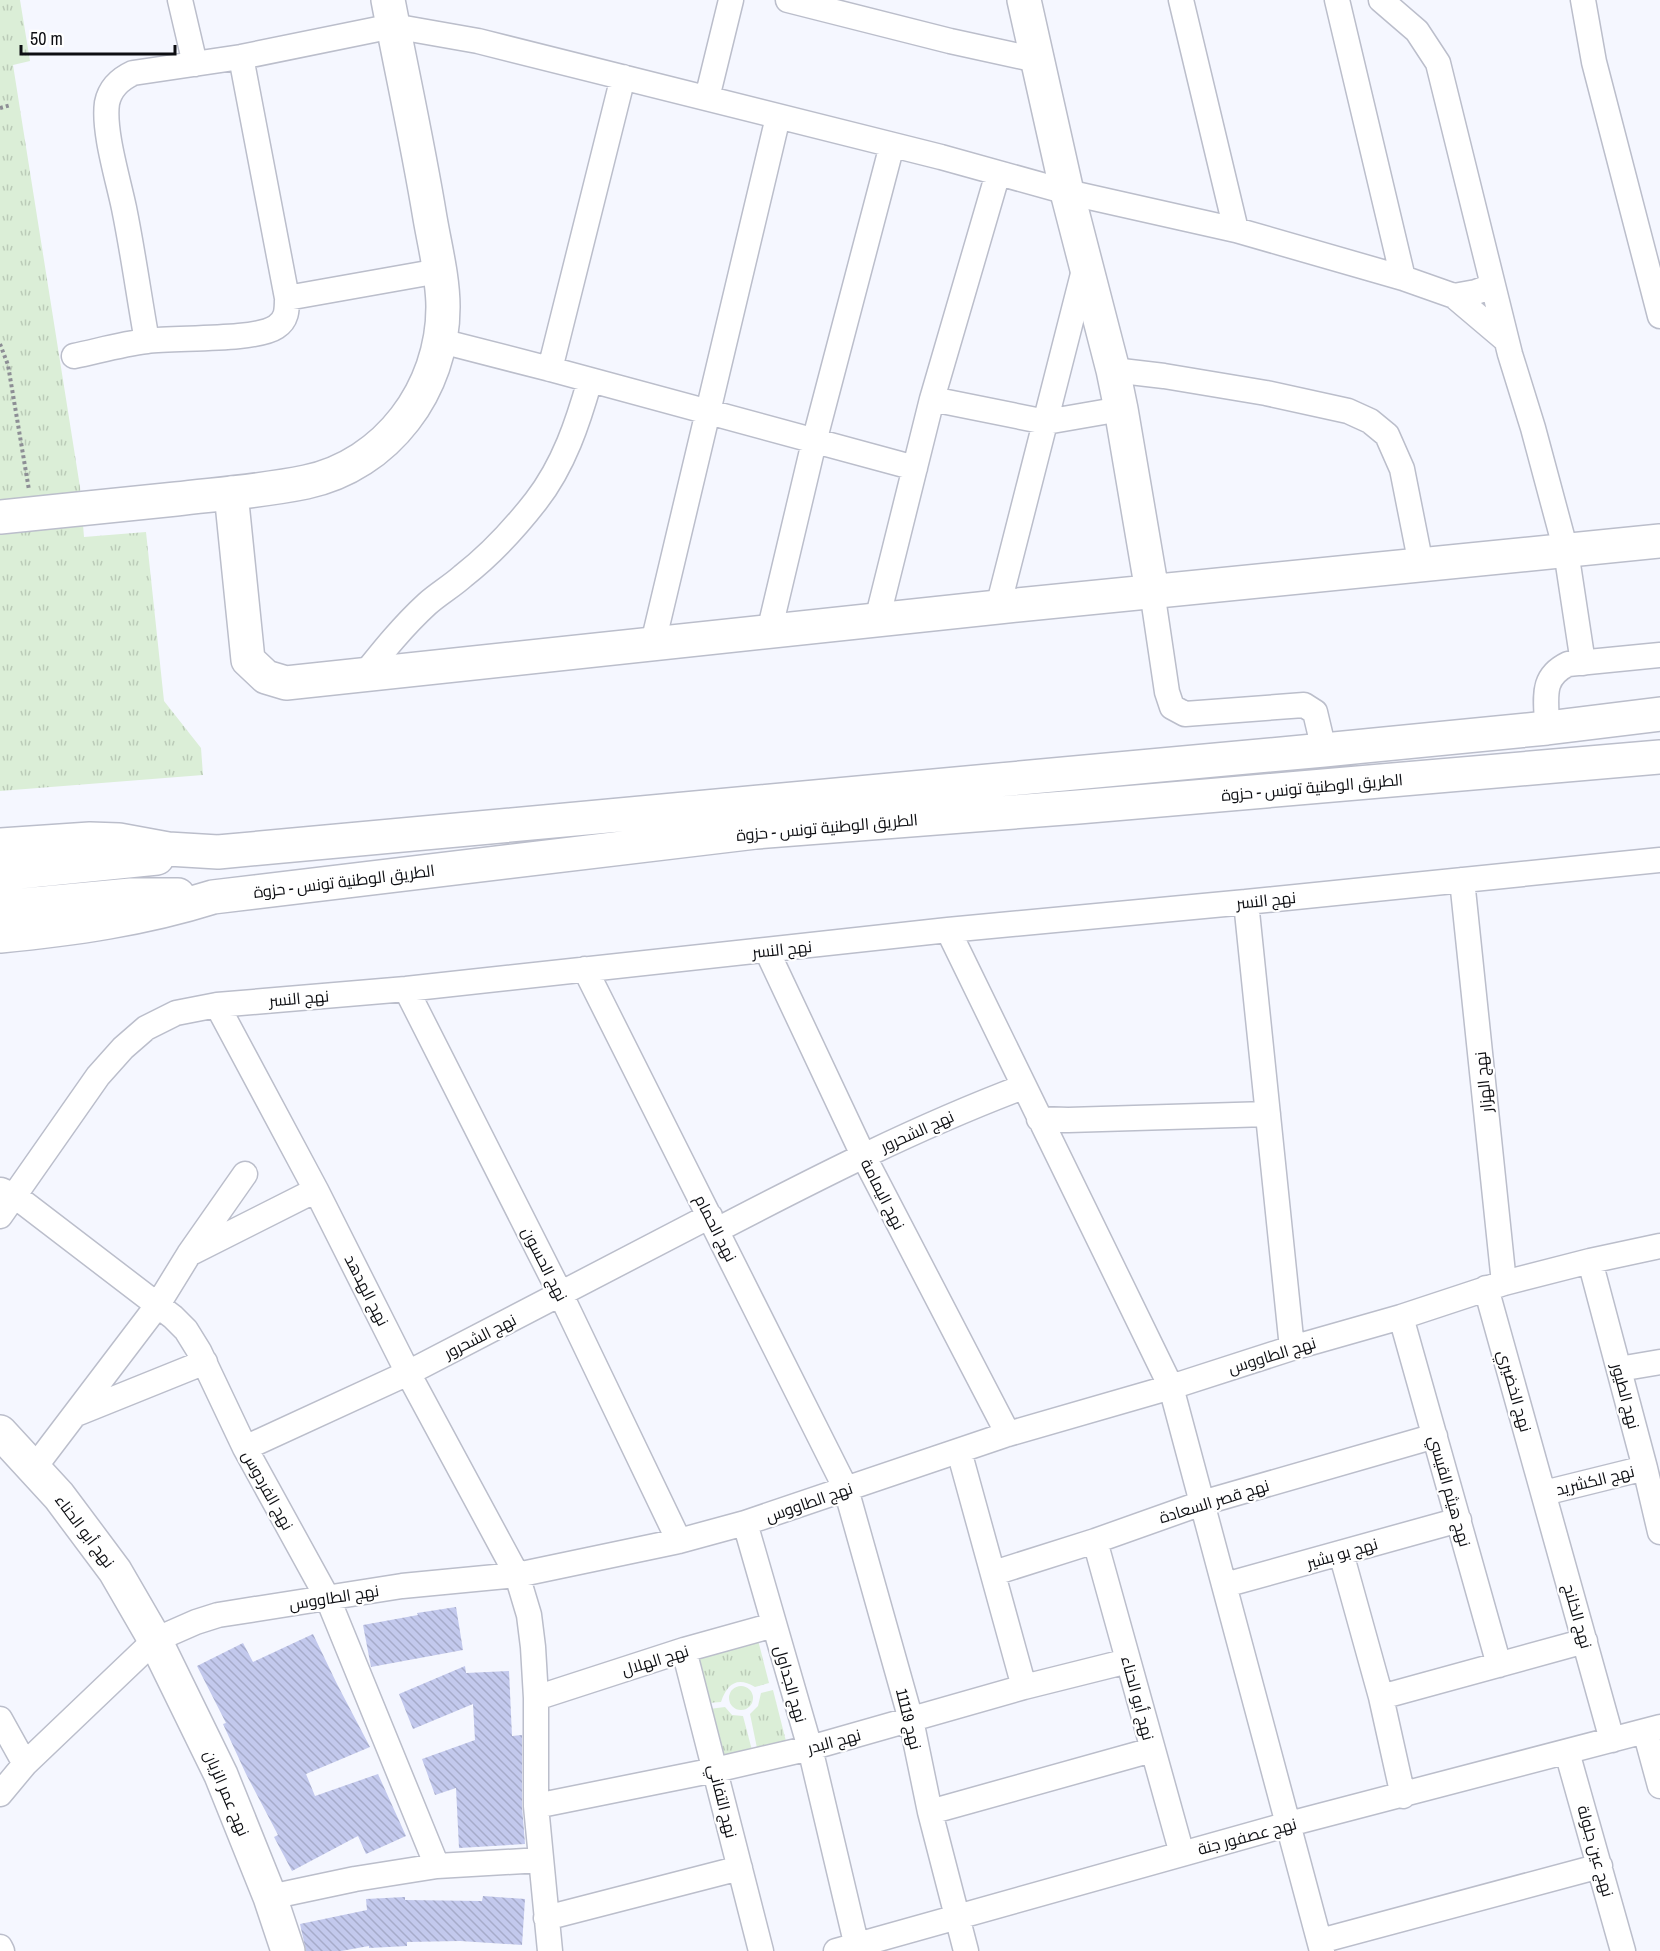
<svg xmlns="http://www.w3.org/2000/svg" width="1660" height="1951" viewBox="0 0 1660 1951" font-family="'Archivo Narrow',Cairo,sans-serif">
<defs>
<pattern id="park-tufts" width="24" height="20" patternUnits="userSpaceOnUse" patternTransform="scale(1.5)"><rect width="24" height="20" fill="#dbeed7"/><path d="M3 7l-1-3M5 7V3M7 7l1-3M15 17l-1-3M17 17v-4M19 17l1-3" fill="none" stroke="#bbcbb8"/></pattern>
<pattern id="building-back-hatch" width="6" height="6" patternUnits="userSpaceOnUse" patternTransform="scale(1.5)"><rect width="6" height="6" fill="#c3c9ed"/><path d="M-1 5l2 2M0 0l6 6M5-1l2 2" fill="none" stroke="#a6abca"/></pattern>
</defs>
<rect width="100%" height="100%" fill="#f5f7ff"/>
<path fill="url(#park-tufts)" d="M0,0H20L30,61L13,65L80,487L84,537L146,532L164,701L201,748L203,775L0,791Z
M758,1640L769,1683L755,1687C737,1676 727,1684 721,1702L708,1703L694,1655Z
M729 1698a12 12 0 1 1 24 0a12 12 0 1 1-24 0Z
M773,1690L788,1749L758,1753L750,1714L758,1706L761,1693Z
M725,1707L732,1715L743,1716L753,1754L718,1759L709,1709Z"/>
<path fill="url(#building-back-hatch)" d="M456,1607L463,1650L371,1667L363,1625L418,1615L417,1613Z
M313,1634L337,1684L370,1747L306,1774L315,1796L378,1774L406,1836L366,1854L358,1836L292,1871L274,1837L278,1835L246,1774L223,1724L226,1723L197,1666L243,1643L253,1662Z
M465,1666L466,1673L509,1671L512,1736L522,1735V1806L525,1844L459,1848L456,1788L435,1795L422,1759L475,1740L473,1704L413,1729L399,1694Z
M483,1896L525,1899L522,1945L460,1941L407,1942V1946L369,1948V1946L341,1951H306L300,1924L367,1910L366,1899L405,1897V1900L482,1901Z"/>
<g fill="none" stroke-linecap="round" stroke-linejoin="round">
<g stroke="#bbbecb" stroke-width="27">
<path id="street" d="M180,0L195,64
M788,0L950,41L1037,60
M1181,0L1236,230
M1337,0L1403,278
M1381,0L1417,31L1438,63L1510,354L1533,428L1566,551L1583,663
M1583,0L1594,62L1660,316
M707,98L731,0
M1454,296L1506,340
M287,298L439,271
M147,341C139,297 133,252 124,208C118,179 103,131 107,103C110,88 120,79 133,73L241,57L393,26L478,41L941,157L1067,192L1236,230L1403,278L1454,296L1476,292L1492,286
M441,341L550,369L915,468
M74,356C98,351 122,344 147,341C176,337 255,341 276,327C287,320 287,310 287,298L241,57
M550,369L623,77
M1113,370L1164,376L1266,393L1348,411L1370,421L1387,435L1402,469L1421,565
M932,399L1046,422L1121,409
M1152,591L1167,692L1172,707L1185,714L1304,705L1315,712L1324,750
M998,607L1085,266
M877,620L932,399L998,173
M769,632L814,442L892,145
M653,643L778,117
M363,676C383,651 403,626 427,604C438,594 452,586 463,576C490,555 515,528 536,501C564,465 578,422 590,380
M1547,728C1547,700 1539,678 1568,664L1660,655
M1462,880L1504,1283
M1246,902L1292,1348
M948,930L1171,1387L1322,1951
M767,951L863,1155L1008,1434
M585,969L846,1489L911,1720L930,1812L966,1951
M406,989L561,1295L679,1541
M217,1005L316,1190L408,1373L517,1575L529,1615L533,1647L536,1698V1806L550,1951
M1039,1119L1068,1120L1268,1114
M1,1190L15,1196L173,1317L186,1330L199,1351L245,1448L328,1599L437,1866
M0,1216L98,1076L123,1048L146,1028L176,1013L217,1005L406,989L948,930L1246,902L1660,860
M717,1230C817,1178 917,1127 1023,1087
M193,1252L316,1190
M1590,1261L1645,1468L1660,1532
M1486,1288L1612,1740
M1401,1317L1499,1665
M1619,1369L1660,1362
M76,1414L205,1362
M245,1448L408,1373L710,1216
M959,1451L1024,1687
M34,1468L157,1306L189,1254L245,1174
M1544,1493L1645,1468
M745,1523L810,1748L858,1951
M1095,1541L1182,1854
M1341,1553L1381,1697L1403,1796
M994,1573L1095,1541L1202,1503L1435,1436
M1225,1585L1459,1520
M684,1650L761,1951
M1381,1697L1585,1641
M536,1698L684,1650L774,1625
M0,1719L25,1764
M1645,1731L1660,1786
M1567,1752L1623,1951
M0,1794L25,1764L155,1640L196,1622L218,1615L402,1586L517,1575L679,1541L745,1523L1008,1434L1171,1387L1292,1348L1401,1317L1504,1283L1590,1261L1660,1246
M536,1806L715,1770L810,1748L1024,1687L1128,1661
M930,1812L1152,1750
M270,1897L355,1879L437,1866L541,1860
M546,1918L740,1868
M1320,1941L1600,1866
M0,1947L2,1951
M836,1951L1289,1824L1660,1727"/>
</g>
<g stroke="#bbbecb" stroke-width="36">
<path id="secondary" d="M1024,0L1067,192L1113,370L1121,409L1152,591
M231,493L248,660L266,677L286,683L998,607L1660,541
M0,517C59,511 117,505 176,499C219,494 263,491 306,482C387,465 443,389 443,307C443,278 435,247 430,218C418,145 402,73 388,0
M0,1432L59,1496L115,1571L155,1640L221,1775L270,1897L288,1951"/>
</g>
<g stroke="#bbbecb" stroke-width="36">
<path id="highway" d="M0,845L90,839L119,840L168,849L218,852L1324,750L1547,728L1660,714
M0,874L157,858
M0,907L131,895H178
M0,936C73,929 143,919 213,897L756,832L1078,807L1660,757"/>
</g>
<path stroke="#8d8e95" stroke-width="4" stroke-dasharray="3 3" stroke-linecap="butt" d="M0,108L11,105
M0,344L8,365L29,490"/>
<use href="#street" stroke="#fff" stroke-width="24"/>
<use href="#secondary" stroke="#fff" stroke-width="33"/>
<use href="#highway" stroke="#fff" stroke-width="33"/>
</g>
<g text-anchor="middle" stroke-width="4.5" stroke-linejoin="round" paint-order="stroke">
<g font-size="16" fill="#0d0e12" stroke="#fff">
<text transform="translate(1312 787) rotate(-5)" y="6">الطريق الوطنية تونس - حزوة</text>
<text transform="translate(827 827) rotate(-5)" y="6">الطريق الوطنية تونس - حزوة</text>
<text transform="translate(344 881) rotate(-7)" y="6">الطريق الوطنية تونس - حزوة</text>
<text transform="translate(1266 900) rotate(-6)" y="6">نهج النسر</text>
<text transform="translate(782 949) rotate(-6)" y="6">نهج النسر</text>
<text transform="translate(299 998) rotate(-5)" y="6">نهج النسر</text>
<text transform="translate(1483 1082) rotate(-96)" y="6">نهج الهزار</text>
<text transform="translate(917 1131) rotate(-24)" y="6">نهج الشحرور</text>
<text transform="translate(883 1194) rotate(63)" y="6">نهج اليمامة</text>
<text transform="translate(716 1228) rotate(63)" y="6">نهج الحمام</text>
<text transform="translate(545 1264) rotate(63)" y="6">نهج الحسون</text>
<text transform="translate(367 1290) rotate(63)" y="6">نهج الهدهد</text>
<text transform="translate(480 1336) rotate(-27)" y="6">نهج الشحرور</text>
<text transform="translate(1272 1355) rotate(-17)" y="6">نهج الطاووس</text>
<text transform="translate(1515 1391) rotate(74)" y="6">نهج الخضيري</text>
<text transform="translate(1626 1396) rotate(75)" y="6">نهج الطيور</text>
<text transform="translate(1595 1480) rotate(-14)" y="6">نهج الكشريد</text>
<text transform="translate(268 1490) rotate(61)" y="6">نهج الفردوس</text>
<text transform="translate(1450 1491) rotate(74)" y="6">نهج هيثم القيسي</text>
<text transform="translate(1214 1501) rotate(-17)" y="6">نهج قصر السعادة</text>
<text transform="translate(809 1502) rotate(-19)" y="6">نهج الطاووس</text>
<text transform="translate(85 1531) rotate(53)" y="6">نهج أبو الحناء</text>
<text transform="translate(1342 1553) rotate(-16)" y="6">نهج بو بشير</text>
<text transform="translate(334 1597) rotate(-9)" y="6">نهج الطاووس</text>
<text transform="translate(1578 1616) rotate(74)" y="6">نهج الخلنج</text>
<text transform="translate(655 1660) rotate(-17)" y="6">نهج الهلال</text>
<text transform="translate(791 1684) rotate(74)" y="6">نهج الجداول</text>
<text transform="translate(1138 1698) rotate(75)" y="6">نهج أبو الحناء</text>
<text transform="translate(909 1719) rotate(76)" y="6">نهج 11119</text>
<text transform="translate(834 1741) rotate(-15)" y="6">نهج البدر</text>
<text transform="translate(227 1793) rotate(67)" y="6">نهج عمر الزيان</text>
<text transform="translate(723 1801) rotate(76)" y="6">نهج التفاني</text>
<text transform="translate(1247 1836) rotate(-15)" y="6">نهج عصفور جنة</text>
<text transform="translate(1596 1851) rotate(74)" y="6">نهج عين جلولة</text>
</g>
</g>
<path d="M21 45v9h154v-9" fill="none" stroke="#0d0e12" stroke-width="3"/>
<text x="30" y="45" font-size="18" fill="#0d0e12" stroke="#ffffff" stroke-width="4.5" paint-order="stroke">50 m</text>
</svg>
